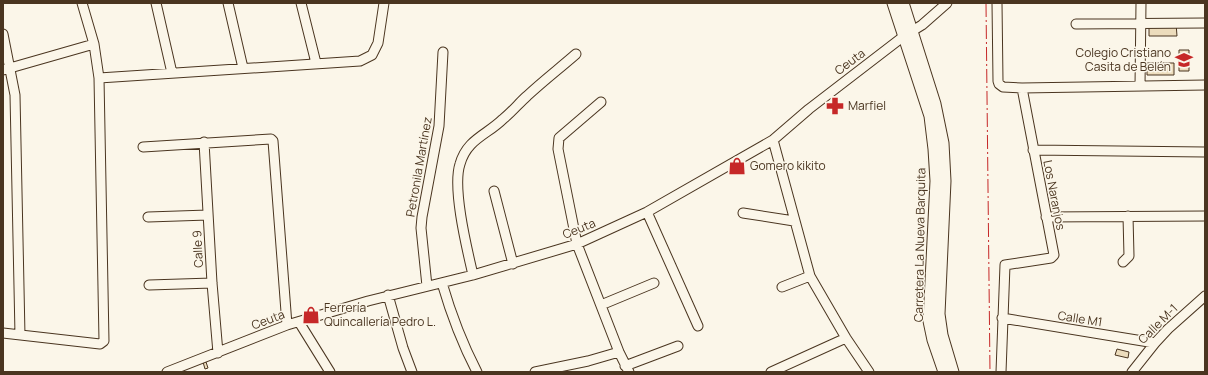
<svg xmlns="http://www.w3.org/2000/svg" width="1208" height="375" viewBox="0 0 1208 375" font-family="Manrope,sans-serif">
<rect width="100%" height="100%" fill="#fbf6e9"/>
<path fill="#ecdcbc" stroke="#4a3520" d="M1176,23L1177,36H1149V24Z
M1179,50H1189V71H1179Z
M1147,63H1174V75H1147Z
M1117,349L1129,352L1128,358L1115,355Z
M203,362H206L208,368L205,369Z"/>
<g fill="none" stroke-linecap="round" stroke-linejoin="round">
<g stroke="#4a3520" stroke-width="11">
<path id="minor" d="M156,3L172,73
M228,3L243,68
M301,3L316,63
M997,3L998,81L999,84L1003,87L1022,88L1205,85
M1076,24L1205,23
M3,34L15,95L20,335
M3,70L94,44
M99,78L360,61L372,55L378,43L384,3
M1140,86L1141,3
M601,102L559,138L558,149L577,244L619,352L629,372
M773,140L810,276L846,338L869,372
M204,142L212,283L218,353
M143,147L271,139L273,141L287,325
M1033,150L1205,152
M494,191L513,264
M647,212L698,326
M743,213L794,221
M148,217L208,215
M1046,217L1205,216
M1123,262L1129,256L1128,216
M473,275C467,249 452,188 460,164C467,139 487,135 503,119C512,112 519,103 527,96C543,81 560,68 576,54
M442,283C451,314 462,343 477,372
M149,285L212,283
M427,286L421,228L422,217L439,126L443,52
M782,287L810,276
M388,295L403,348L412,372
M601,305L654,283
M1002,318L1155,343
M299,322L330,372
M3,333L100,344L104,341L99,78L94,44L82,3
M625,366L678,346
M167,372L287,325L368,301L473,275L577,244L647,212L773,140L809,109L904,36L922,25L947,3
M535,372L588,361L619,352
M771,372L846,338
M1001,372L1005,265L1051,258L1054,255L1022,88
M1132,372L1155,343L1168,329L1205,296"/>
</g>
<g stroke="#4a3520" stroke-width="13">
<path id="tertiary" d="M893,3L930,116L934,149L936,181L929,321L933,340L944,372
M903,3L935,104L943,143L945,181L939,314L942,335L953,372"/>
</g>
<use href="#minor" stroke="#fbf6e9" stroke-width="9"/>
<use href="#tertiary" stroke="#fbf6e9" stroke-width="11"/>
<path stroke="#c62828" stroke-width="1" stroke-dasharray="14 3 2 3" stroke-linecap="butt" d="M986,3L990,372"/>
</g>
<defs>
<g id="school-bare" transform="scale(1.38)"><path d="M0-5L7-2L0 1L-7-2ZM-4 1L0 2.5L4 1V4Q0 6-4 4Z" fill="#c62828" stroke="#fbf6e9" stroke-width="2.5" paint-order="stroke"/></g>
<g id="pharmacy-bare" transform="scale(1.38)"><path d="M-2-6h4v4h4v4h-4v4h-4v-4h-4v-4h4Z" fill="#c62828" stroke="#fbf6e9" stroke-width="2.5" paint-order="stroke"/></g>
<g id="shop-bare" transform="scale(1.38)"><path d="M-5-2.5h2.3a2.7 3.5 0 0 1 5.4 0H5L5.5 6h-11ZM-1.5-2.5h3a1.5 2.3 0 0 0-3 0Z" fill="#c62828" stroke="#fbf6e9" stroke-width="2.5" paint-order="stroke"/></g>
</defs>
<g fill-rule="evenodd">
<use href="#school-bare" x="1184" y="60"/>
<use href="#pharmacy-bare" x="835" y="106"/>
<use href="#shop-bare" x="737" y="166"/>
<use href="#shop-bare" x="311" y="315"/>
</g>
<g text-anchor="middle" stroke-width="3" stroke-linejoin="round" paint-order="stroke">
<g font-size="12" fill="#4a3520" stroke="#fbf6e9" text-anchor="start">
<text x="1171" y="57" text-anchor="end">Colegio Cristiano<tspan x="1171" dy="14">Casita de Belén</tspan></text>
<text x="848" y="110">Marfiel</text>
<text x="750" y="170">Gomero kikito</text>
<text x="324" y="312">Ferrería<tspan x="324" dy="14">Quincallería Pedro L.</tspan></text>
</g>
<g font-size="12" fill="#4a3520" stroke="#fbf6e9">
<text transform="translate(850 62) rotate(-37)" y="4">Ceuta</text>
<text transform="translate(419 167) rotate(-80)" y="4">Petronila Martínez</text>
<text transform="translate(1054 195) rotate(79)" y="4">Los Naranjos</text>
<text transform="translate(579 229) rotate(-22)" y="4">Ceuta</text>
<text transform="translate(920 245) rotate(-89)" y="4">Carretera La Nueva Barquita</text>
<text transform="translate(198 249) rotate(-93)" y="4">Calle 9</text>
<text transform="translate(1080 319) rotate(9)" y="4">Calle M1</text>
<text transform="translate(268 320) rotate(-21)" y="4">Ceuta</text>
<text transform="translate(1158 324) rotate(-45)" y="4">Calle M-1</text>
</g>
</g>
<rect width="1208" height="375" fill="none" stroke="#4a3520" stroke-width="8"/>
</svg>
